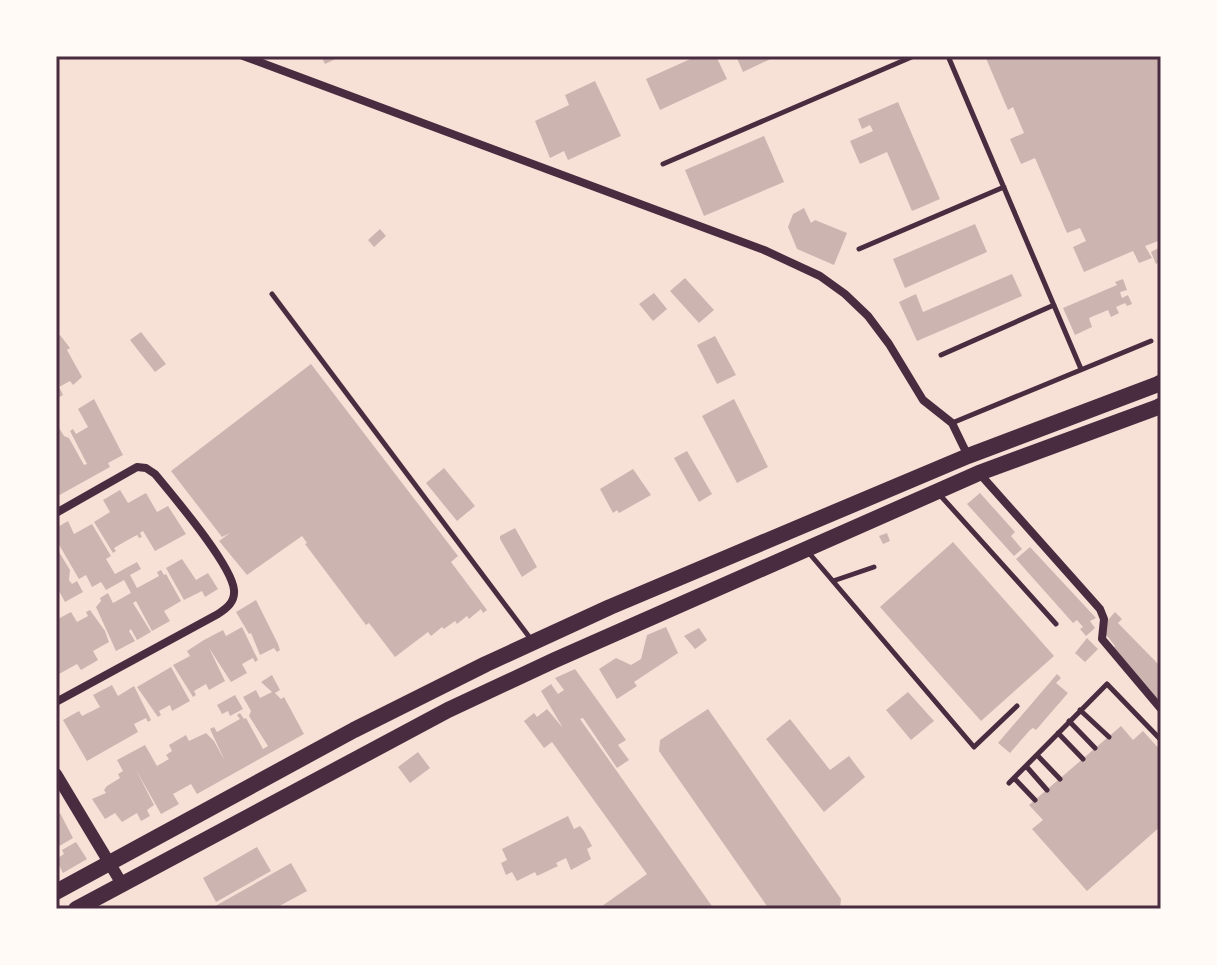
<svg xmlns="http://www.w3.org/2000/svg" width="1217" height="965" viewBox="0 0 1217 965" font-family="Commissioner,sans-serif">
<rect width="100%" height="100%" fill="#f7e1d7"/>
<path fill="#ccb4b1" d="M321,56H342L325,64Z
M697,56H716L727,79L660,110L646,79Z
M736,56H777L743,72Z
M985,56H1161V240L1145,246L1152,258L1139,263L1133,251L1084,272L1073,247L1086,241L1080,228L1067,233L1035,158L1021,164L1010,139L1024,133L1013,107L1008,110Z
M595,81L621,136L568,160L564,151L550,158L535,121L569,105L565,95Z
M898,102L940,199L912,211L887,152L860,164L850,141L873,131L870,125L862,129L858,119Z
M764,136L784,182L704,216L685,170Z
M804,208L811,223L815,220L847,233L834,265L797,249L788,227L793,214Z
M975,224L987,252L905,288L893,259Z
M380,229L386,236L374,247L368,240Z
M1160,247L1161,261L1156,264L1151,252Z
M1012,274L1022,296L917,341L899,302L916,294L923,312Z
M685,278L714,310L699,323L670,291Z
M1123,279L1127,290L1120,292L1122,298L1128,295L1132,304L1127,306L1125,303L1116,307L1119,313L1111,317L1108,310L1089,318L1092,327L1075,335L1063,308L1117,285L1115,282Z
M654,293L667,309L653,321L639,304Z
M141,332L166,364L155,372L130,340Z
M60,335L70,348L67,350L82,377L73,385L70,381L59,387L63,395L56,399V338Z
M715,336L736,375L717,384L697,345Z
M311,364L458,556L451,562L487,610L483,613L481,609L469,619L467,616L457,624L455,621L444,629L442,627L431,636L428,632L395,657L369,623L366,625L305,544L307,543L302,536L247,575L219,541L230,533L222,537L171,471Z
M94,399L123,455L108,463L110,467L56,497V423L64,436L69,438L84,465L87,464L70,431L73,429L76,434L88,427L78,409Z
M734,399L768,467L737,483L702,416Z
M687,451L712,494L699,502L674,458Z
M444,468L475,506L457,521L426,483Z
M633,469L651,495L619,513L617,510L613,513L600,489Z
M120,490L128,503L146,493L157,512L168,506L186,534L155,551L143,531L140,533L142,537L139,538L137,535L126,541L114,548L116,551L113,553L94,522L110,512L103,500Z
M980,493L1015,532L1011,536L1022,549L1014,556L967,504Z
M68,521L74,534L92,524L111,556L106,559L115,574L137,562L141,569L130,575L137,588L159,576L157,572L161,570L164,575L166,574L181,601L164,611L170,621L152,631L136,601L133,603L151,632L137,640L131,629L129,631L135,641L116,651L96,607L101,601L100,598L108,593L113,603L131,593L124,580L106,590L101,582L92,587L86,575L79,579L58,543L56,544V528Z
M515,528L537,567L522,577L500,539V536Z
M887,533L890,541L883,544L879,536Z
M953,542L1054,656L981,721L880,607Z
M56,547L70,570L69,580L72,584L77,581L83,592L65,602L59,591L56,592Z
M1030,547L1096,618L1090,621L1095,628L1086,636L1080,629L1083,627L1077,620L1073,623L1016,559Z
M182,559L196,580L208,573L218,589L205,597L202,591L184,600L166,568Z
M256,600L278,644L280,650L277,652L274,648L260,655L251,633L249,634L236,612Z
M90,610L105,631L109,642L93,651L98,660L81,670L77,664L59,674L56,669V620L71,612L77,622L88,616L86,612Z
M1115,612L1122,619L1118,623L1161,667V713L1112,649L1115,646L1101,628Z
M242,627L258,660L255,662L253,658L242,664L247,673L231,682L209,648L225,681L209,690L206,684L194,691L196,695L193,697L173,665L190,656L187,651L204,640L223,630L226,636Z
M666,627L678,653L634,682L637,686L617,699L599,669L616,658L631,665L641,659L647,635Z
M699,628L707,640L695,649L684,636Z
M1087,638L1098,649L1085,662L1075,653Z
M171,667L190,701L172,711L170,705L159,711L161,715L158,717L137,687Z
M575,669L626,740L618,745L629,760L617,768L583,718L580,719L714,909H598L647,874L552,742L544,748L524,721L534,713L537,717L547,709L563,728L541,691L551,684L558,694L564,690L555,678Z
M1057,674L1061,678L1056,683L1068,693L1036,730L1033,728L1030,730L1010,753L998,743Z
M272,675L280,690L275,693L281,699L284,697L304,734L197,794L191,784L173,794L179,804L161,814L136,770L154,805L147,810L150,816L141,821L137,813L122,822L115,813L105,819L92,799L106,793L104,790L107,786L120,778L118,774L123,771L117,760L145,745L157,766L169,759L166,755L172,751L169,745L186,735L189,741L206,733L214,741L225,761L210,729L214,727L217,732L240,719L237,715L240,713L244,719L246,718L263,749L268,746L249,716L251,711L243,697L256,690L260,698L272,692L261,682Z
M112,685L118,696L134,686L151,720L148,722L146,718L134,724L138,732L87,761L63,720L79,711L82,716L100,707L93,695Z
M908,692L934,721L911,740L886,710Z
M235,695L243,709L230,716L228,711L222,714L217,705Z
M708,709L841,899L840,909H769L659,751L660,740Z
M790,719L830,770L849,756L865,777L824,812L766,739Z
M1121,726L1133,740L1143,731L1161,751V826L1087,891L1032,829L1043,820L1029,805Z
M418,752L430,768L410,783L398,767Z
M60,813L73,838L56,848V815Z
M568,816L574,829L580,826L584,831L592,846L587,849L591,859L571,870L566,858L556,863L558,866L537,876L535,872L517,881L512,872L506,875L501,863L507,860L502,849Z
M76,842L87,859L63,873L56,859L64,854L62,850Z
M257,847L271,871L216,902L203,878Z
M291,863L307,891L274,909H210Z"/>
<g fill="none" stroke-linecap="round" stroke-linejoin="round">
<path stroke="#4a2c40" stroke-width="5" d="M948,56L1081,369
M663,164L914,56
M859,249L1004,187
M272,294L530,638
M941,355L1054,305
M952,423L1151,341
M939,494L1056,624
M809,553L974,747L1017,706
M833,581L874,567
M1080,710L1109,737
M1069,721L1095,748
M1058,733L1083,759
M1037,755L1060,779
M1026,766L1047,790
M1014,778L1035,800
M1009,783L1107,684L1161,740"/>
<path stroke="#4a2c40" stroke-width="8" d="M243,56L764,250L820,276L845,294L868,316L889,344L923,400L952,423L968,456
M979,473L1100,609L1104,619L1102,639L1161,709
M56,513L137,467L146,468L155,474C173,496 232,565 234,590C235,602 227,608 218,614L56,702"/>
<path stroke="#4a2c40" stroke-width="12" d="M56,774L122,884"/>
<path stroke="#4a2c40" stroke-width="16" d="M56,892L354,730L486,664L610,607L968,456L1161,383
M76,909L448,710L555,660L979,473L1161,406"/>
<path stroke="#4a2c40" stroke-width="16" d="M1160,383H1161
M1160,406H1161"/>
</g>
<rect width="1217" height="965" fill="none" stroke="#fffaf5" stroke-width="116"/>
<rect x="58" y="58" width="1101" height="849" fill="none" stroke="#4a2c40" stroke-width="3"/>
</svg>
